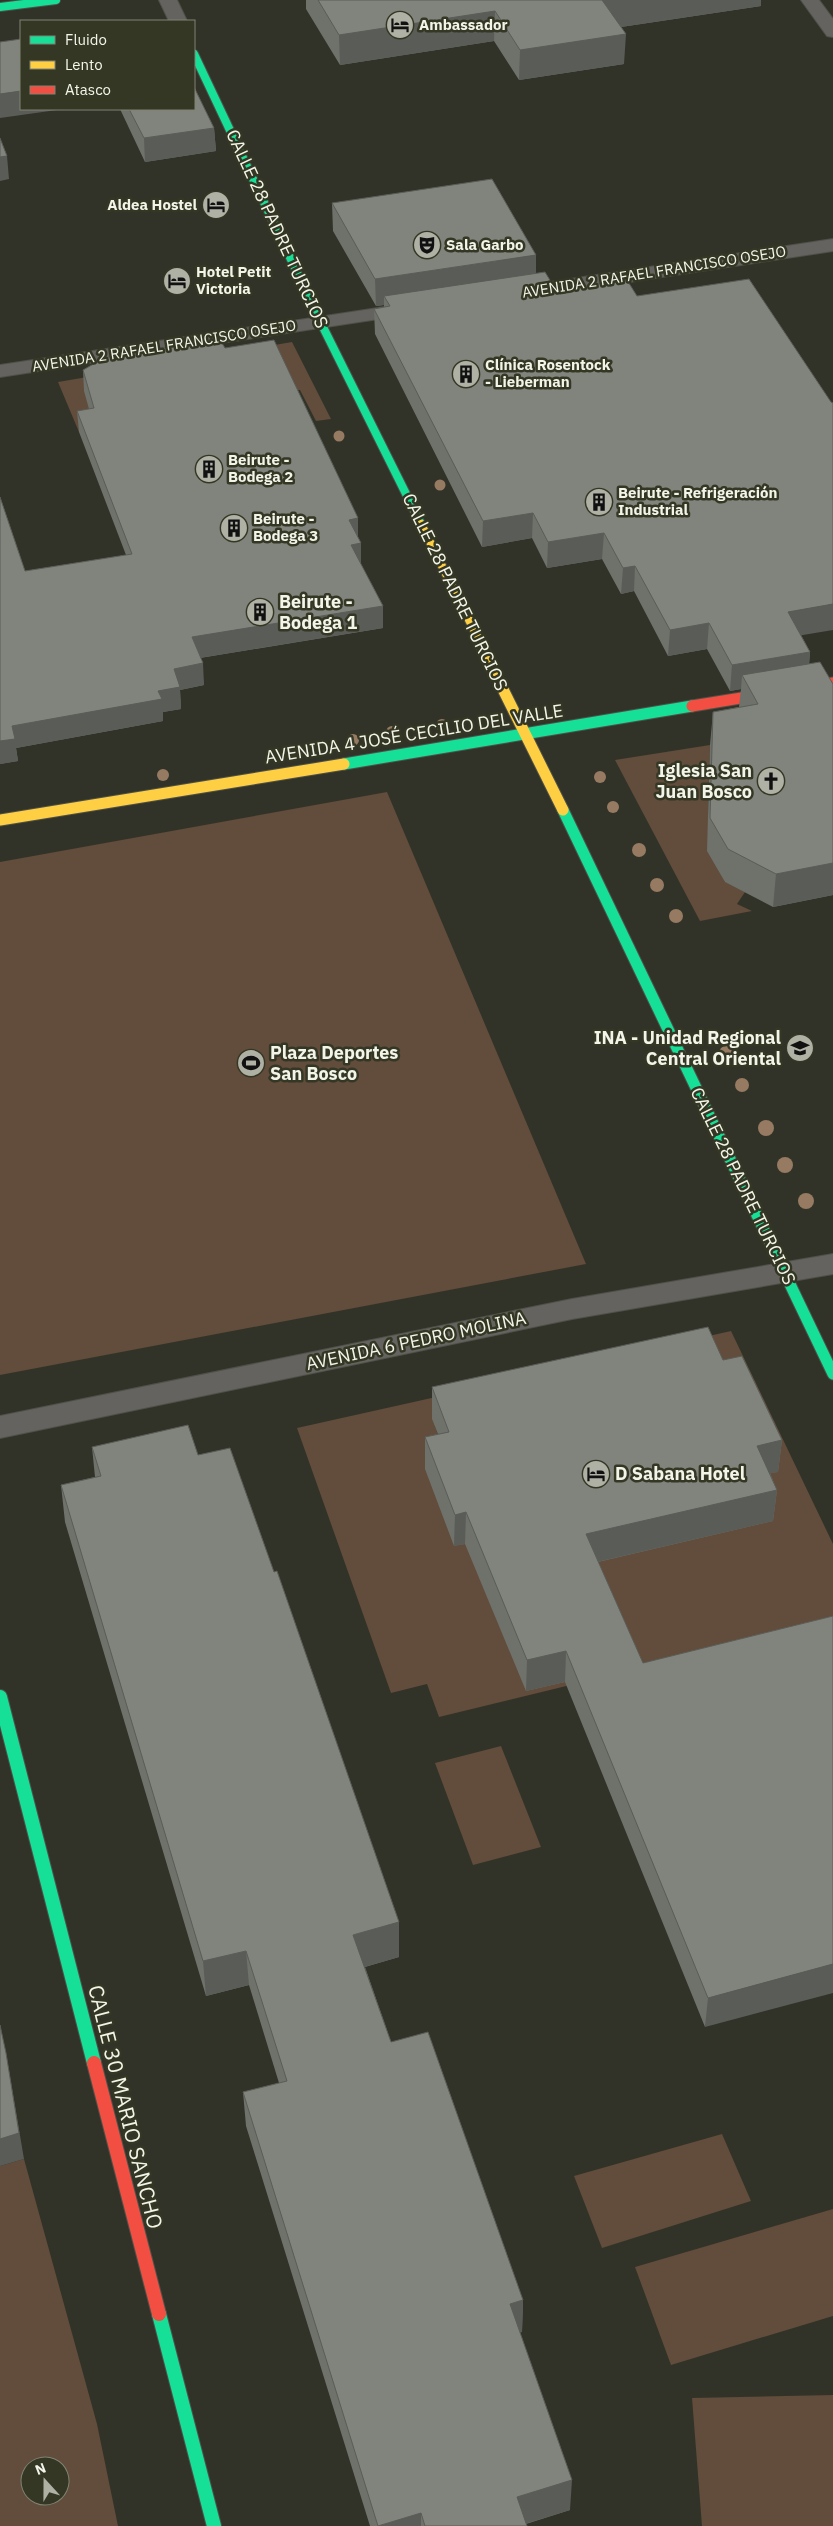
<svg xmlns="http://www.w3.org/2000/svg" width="833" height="2526" viewBox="0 0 833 2526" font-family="'IBM Plex Sans',sans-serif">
<rect width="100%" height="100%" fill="#313328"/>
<path fill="#624c3b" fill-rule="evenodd" d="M292,342L331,419L316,421L300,390L98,400L79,432L58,382Z
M710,745L708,818L733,863L724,881L745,892L737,904L752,911L700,921L615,760Z
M387,792L586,1264L0,1375V862Z
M731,1331L833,1544V1621L439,1717L427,1684L391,1693L297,1428ZM432,1419L481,1540L454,1546L449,1463Z
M501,1746L541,1847L473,1865L435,1763Z
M722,2134L751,2201L602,2248L574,2176Z
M24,2159L97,2424L118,2526H0V2166ZM30,2466H60V2496H30Z
M833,2209V2316L671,2365L635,2267Z
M833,2395V2526H702L692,2398Z"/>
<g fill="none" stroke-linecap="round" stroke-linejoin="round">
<g stroke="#4f5148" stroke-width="2">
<path id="street" d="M159,0H177L187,21H169Z
M801,0H819L833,19V37L827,36Z
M833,239V251L518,299L511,297L508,293L511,289L518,287Z
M411,303L418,305L421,309L418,313L0,377V365Z
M833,1254V1274L572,1319L0,1438V1416L572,1299Z"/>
</g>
<g stroke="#4f5148" stroke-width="10">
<path id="fast-far2" d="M0,7L56,0
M194,54L321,323L421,524"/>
</g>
<g stroke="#4f5148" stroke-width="13">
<path id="fast-far1" d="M344,764L692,706
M563,810L833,1374"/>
</g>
<g stroke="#4f5148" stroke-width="16">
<path id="fast" d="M0,1697L94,2063
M159,2314L214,2526"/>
</g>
<g stroke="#4f5148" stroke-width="10">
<path id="slow-far1" d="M421,524L483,648"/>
</g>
<g stroke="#4f5148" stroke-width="13">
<path id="slow" d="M482,647L563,810
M0,820L344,764"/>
</g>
<g stroke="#4f5148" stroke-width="13">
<path id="jam-far1" d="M692,706L833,683"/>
</g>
<g stroke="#4f5148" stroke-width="16">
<path id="jam" d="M94,2063L159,2314"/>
</g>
<use href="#street" fill="#65635f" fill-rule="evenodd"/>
<use href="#fast-far2" stroke="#16e098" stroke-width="8"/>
<use href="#fast-far1" stroke="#16e098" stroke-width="11"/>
<use href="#fast" stroke="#16e098" stroke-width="14"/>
<use href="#slow-far1" stroke="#ffcf43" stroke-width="8"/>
<use href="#slow" stroke="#ffcf43" stroke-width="11"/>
<use href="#jam-far1" stroke="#f24e42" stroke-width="11"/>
<use href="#jam" stroke="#f24e42" stroke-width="14"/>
</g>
<g fill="#967a61">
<circle cx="339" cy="436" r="5.5"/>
<circle cx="440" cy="485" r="5.5"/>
<circle cx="442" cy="725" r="6"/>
<circle cx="392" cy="732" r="6"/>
<circle cx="353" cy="740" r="6"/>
<circle cx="163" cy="775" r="6"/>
<circle cx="600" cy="777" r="6"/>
<circle cx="613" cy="807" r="6"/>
<circle cx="639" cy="850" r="7"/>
<circle cx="657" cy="885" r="7"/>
<circle cx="676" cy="916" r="7"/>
<circle cx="726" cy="1053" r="7"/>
<circle cx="742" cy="1085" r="7"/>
<circle cx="766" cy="1128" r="8"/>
<circle cx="785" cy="1165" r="8"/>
<circle cx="806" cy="1201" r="8"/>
</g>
<path fill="#6e726b" d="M306,0H761V6L621,27L624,64L519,80L494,41L340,65L306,9Z
M120,109H194L214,128L216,151L145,162Z
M332,203L536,273L556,290L801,635L810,652L809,664L833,684V895L773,907L725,882L707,851L710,745L713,712L739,707L741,689L730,691L707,649L668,656L634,591L621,594L602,559L547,568L532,538L482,547L375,334L374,309L384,307V305L376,306L333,231Z
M225,348L358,537L361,565L383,606V628L200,658L204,685L180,690L181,709L163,712V721L16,748L18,761L0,764V497L25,571L126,555L79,432L77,411L89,409L84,391L83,370Z
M723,1360L782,1440L778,1472L770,1473L777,1490L773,1521L598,1562L643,1663L833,1616L705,2027L565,1682L526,1691L465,1544L454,1546L425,1469V1437L438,1434L432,1419V1387Z
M92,1447L198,1455L399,1957L365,1967L391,2042L523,2300L522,2332H520L570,2510L526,2524L527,2526H370L246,2126L243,2092L279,2083L249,1985L206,1996L65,1522L61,1485L95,1477Z"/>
<path fill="#5a5c57" d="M602,0H761V6L601,30Z
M495,11L494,41L340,65L339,35Z
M626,34L624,64L519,80L520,50Z
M21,91V109H64L0,118V94Z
M214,128L216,151L145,162L144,138Z
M7,156L9,179L0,181V157Z
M536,255V282L384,296V305L376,306L375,279Z
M533,513L532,538L482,547L483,521Z
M358,518V540L349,520Z
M604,533L602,559L547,568L548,542Z
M361,543V565L351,545Z
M635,566L634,591L621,594L623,568Z
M833,604V630L785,638L788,612Z
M383,606V628L193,659L192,637Z
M709,623L707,649L668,656L670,630Z
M810,652L808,678L742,675L741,689L730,691L732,665Z
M203,663L204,685L180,690L181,709L163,712V721L16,748L18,761L0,764V741L12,726L158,691L174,669Z
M833,863V895L773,907L776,874Z
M782,1440L778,1472L753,1477L757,1446Z
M777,1490L773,1521L584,1565L586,1534Z
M466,1512L465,1544L454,1546L455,1515Z
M566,1651L565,1682L526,1691L527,1660Z
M399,1922V1957L354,1970L353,1935Z
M246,1951L249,1985L206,1996L203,1961Z
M833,1964V1993L705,2027L708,1998Z
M6,2053L24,2159L0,2166V2139Z
M523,2300L522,2332L508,2336L510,2304Z
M572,2480L570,2510L518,2526L517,2497Z
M421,2513V2526H378Z"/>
<path fill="#80847c" stroke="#5a5c57" d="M318,0H602L626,34L520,50L495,11L339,35Z
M21,39V91L0,94V42Z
M194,87L214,128L144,138L129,109H194Z
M0,138L7,156L0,157Z
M492,179L536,255L375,279L332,203Z
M545,272L556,290L627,280L637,296L749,279L831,402L833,403V604L788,612L810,652L732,665L709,623L670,630L635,566L623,568L604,533L548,542L533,513L483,521L374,309L390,306L384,296Z
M219,338L225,348L274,340L358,518L349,520L361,543L351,545L383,606L192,637L203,663L174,669L180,687L158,691L162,699L12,726L15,739L0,741V497L25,571L132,554L77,411L94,408L83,370L104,358Z
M820,662L833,684V863L776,874L728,849L710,818L713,712L758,704L742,675Z
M708,1327L723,1360L742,1356L782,1440L757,1446L777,1490L586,1534L643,1663L833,1616V1964L708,1998L566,1651L527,1660L466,1512L455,1515L425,1437L449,1432L432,1387Z
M188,1425L198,1455L230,1448L274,1572L277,1571L399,1922L353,1935L391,2042L428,2032L523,2300L510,2304L572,2480L517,2497L527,2526H425L421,2513L378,2526L243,2092L287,2081L246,1951L203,1961L61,1485L101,1476L92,1447Z
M0,2025L6,2053L19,2133L0,2139Z"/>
<defs>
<g id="hotel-disc" transform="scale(1.4375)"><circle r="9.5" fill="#afb1a5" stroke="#343724"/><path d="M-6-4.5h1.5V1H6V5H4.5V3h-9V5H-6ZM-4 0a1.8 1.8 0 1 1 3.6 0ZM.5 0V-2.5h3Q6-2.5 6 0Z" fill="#111"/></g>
<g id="theatre-disc" transform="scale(1.4375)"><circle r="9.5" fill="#afb1a5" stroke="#343724"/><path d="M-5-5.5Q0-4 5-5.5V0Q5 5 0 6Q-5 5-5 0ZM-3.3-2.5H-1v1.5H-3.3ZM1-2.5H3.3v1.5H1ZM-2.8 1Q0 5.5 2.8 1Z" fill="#111"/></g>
<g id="building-disc" transform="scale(1.4375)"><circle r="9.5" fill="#afb1a5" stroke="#343724"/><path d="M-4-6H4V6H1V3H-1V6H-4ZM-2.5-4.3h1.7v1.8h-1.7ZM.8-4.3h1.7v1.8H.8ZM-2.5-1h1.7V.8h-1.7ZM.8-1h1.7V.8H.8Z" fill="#111"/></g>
<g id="church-disc" transform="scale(1.4375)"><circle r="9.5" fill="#afb1a5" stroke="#343724"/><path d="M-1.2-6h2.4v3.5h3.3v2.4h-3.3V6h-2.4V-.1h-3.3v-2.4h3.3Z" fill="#111"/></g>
<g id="university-disc" transform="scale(1.4375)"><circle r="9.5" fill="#afb1a5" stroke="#343724"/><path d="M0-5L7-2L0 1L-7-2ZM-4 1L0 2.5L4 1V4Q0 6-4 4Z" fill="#111"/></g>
<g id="stadium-disc" transform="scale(1.4375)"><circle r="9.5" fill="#afb1a5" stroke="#343724"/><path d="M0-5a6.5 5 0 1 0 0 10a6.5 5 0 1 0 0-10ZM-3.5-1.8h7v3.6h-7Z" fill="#111"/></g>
</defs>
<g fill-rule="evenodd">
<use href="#hotel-disc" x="400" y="25"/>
<use href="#hotel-disc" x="216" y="205"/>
<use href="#theatre-disc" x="427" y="245"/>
<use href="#hotel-disc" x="177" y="281"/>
<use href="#building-disc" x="466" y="374"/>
<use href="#building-disc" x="209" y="469"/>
<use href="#building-disc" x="599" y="502"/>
<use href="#building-disc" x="234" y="528"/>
<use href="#building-disc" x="260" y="612"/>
<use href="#church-disc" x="771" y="781"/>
<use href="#university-disc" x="800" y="1048"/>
<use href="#stadium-disc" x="251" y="1063"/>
<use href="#hotel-disc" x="596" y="1474"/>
</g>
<g text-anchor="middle" stroke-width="5" stroke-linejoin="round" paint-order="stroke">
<g font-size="15" font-weight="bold" fill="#f3f5e9" stroke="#343724" text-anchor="start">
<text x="419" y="30">Ambassador</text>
<text x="197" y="210" text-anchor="end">Aldea Hostel</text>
<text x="446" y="250">Sala Garbo</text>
<text x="196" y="277">Hotel Petit<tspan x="196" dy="17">Victoria</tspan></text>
<text x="485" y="370">Clínica Rosentock<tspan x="485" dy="17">- Lieberman</tspan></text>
<text x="228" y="465">Beirute -<tspan x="228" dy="17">Bodega 2</tspan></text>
<text x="618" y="498">Beirute - Refrigeración<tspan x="618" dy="17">Industrial</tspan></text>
<text x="253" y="524">Beirute -<tspan x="253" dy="17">Bodega 3</tspan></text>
</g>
<g font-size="15" fill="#f3f5e9" stroke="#343724">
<text transform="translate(654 272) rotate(-9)" y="5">AVENIDA 2 RAFAEL FRANCISCO OSEJO</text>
<text transform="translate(164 346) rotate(-9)" y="5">AVENIDA 2 RAFAEL FRANCISCO OSEJO</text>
</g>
<g font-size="18" fill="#f3f5e9" stroke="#343724">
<text transform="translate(277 229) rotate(65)" y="6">CALLE 28 PADRE TURCIOS</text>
<text transform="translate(455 592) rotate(64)" y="6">CALLE 28 PADRE TURCIOS</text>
<text transform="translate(414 734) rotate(-9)" y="6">AVENIDA 4 JOSÉ CECILIO DEL VALLE</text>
<text transform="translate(743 1186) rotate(64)" y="6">CALLE 28 PADRE TURCIOS</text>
<text transform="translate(416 1341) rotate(-12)" y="6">AVENIDA 6 PEDRO MOLINA</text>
</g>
<g font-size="18" font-weight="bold" fill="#f3f5e9" stroke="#343724" text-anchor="start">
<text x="279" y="608">Beirute -<tspan x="279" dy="21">Bodega 1</tspan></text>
<text x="752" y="777" text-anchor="end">Iglesia San<tspan x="752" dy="21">Juan Bosco</tspan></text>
<text x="781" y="1044" text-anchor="end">INA - Unidad Regional<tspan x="781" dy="21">Central Oriental</tspan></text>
<text x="270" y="1059">Plaza Deportes<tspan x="270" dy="21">San Bosco</tspan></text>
<text x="615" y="1480">D Sabana Hotel</text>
</g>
<g font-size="21" fill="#f3f5e9" stroke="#343724">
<text transform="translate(125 2107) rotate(76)" y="7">CALLE 30 MARIO SANCHO</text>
</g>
</g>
<rect x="20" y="20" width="175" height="90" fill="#343724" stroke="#808373"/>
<rect x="30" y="36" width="25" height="8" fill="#16e098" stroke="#808373"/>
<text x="65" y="45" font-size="15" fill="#f3f5e9">Fluido</text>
<rect x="30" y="61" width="25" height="8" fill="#ffcf43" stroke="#808373"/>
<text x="65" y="70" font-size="15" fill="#f3f5e9">Lento</text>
<rect x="30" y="86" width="25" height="8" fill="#f24e42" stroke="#808373"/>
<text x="65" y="95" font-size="15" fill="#f3f5e9">Atasco</text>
<g transform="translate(45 2481) rotate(339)"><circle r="24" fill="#343724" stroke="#808373"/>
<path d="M0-4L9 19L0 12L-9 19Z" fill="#afb1a5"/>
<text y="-8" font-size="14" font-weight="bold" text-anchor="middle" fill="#f3f5e9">N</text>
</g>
</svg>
